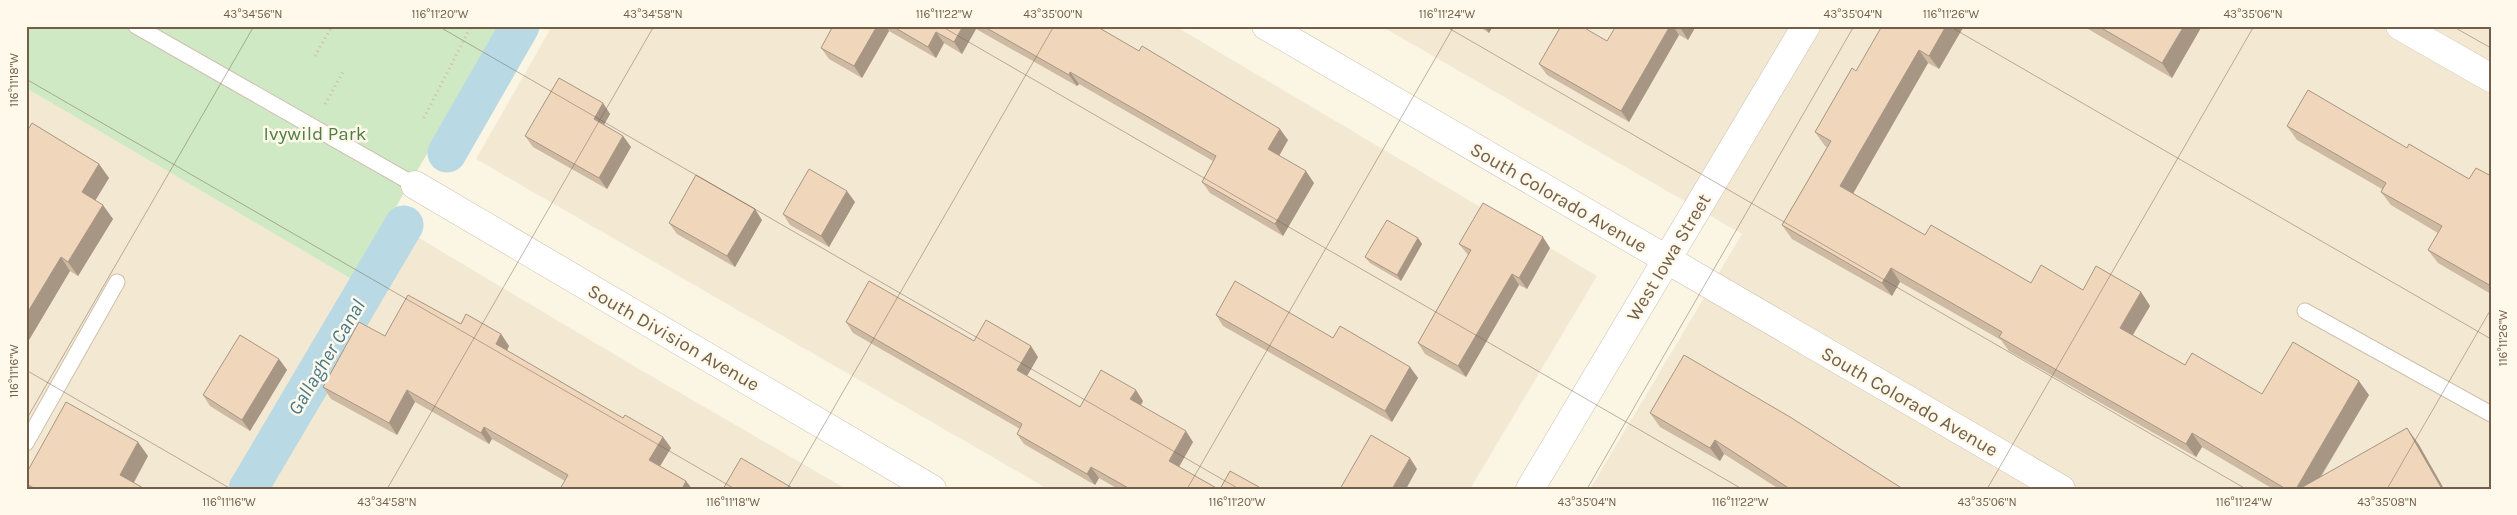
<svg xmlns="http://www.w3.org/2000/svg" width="2517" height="515" viewBox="0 0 2517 515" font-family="Karla,sans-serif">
<rect width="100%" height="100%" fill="#fbf5e4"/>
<path fill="#f3e8d2" d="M552,26H1175L1597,276L1470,489H1048L476,159Z
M1381,26H2491V489H1590L1742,234Z
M26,88L353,280L229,489H26Z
M409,232L644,372L846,489H255Z"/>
<path fill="#cee9c3" d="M26,26H502L353,280L26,88Z"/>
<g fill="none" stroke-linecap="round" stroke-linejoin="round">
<path stroke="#b9d9e4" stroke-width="39" d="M447,153L520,26
M248,489L404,225"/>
<g stroke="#cfc0ae" stroke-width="17">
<path id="service" d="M136,26L415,185
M2305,311L2491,414
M26,443L117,282"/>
</g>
<g stroke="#cfc0ae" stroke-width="29">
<path id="minor" d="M1266,26L2061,489
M2400,26L2491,78
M415,185L932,489"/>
</g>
<g stroke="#cfc0ae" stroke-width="29">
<path id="tertiary" d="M1530,489L1806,26"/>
</g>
<path stroke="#d5baa0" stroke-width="3" stroke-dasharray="1 4" stroke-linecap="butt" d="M315,56L332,26
M325,104L343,72
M424,118L471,26"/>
<use href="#service" stroke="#fff" stroke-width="15"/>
<use href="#minor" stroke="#fff" stroke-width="28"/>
<use href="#tertiary" stroke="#fff" stroke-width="28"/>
</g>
<path fill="#ceb9a2" d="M833,26H1096L1288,140L1279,156L1314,183L1283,236L1210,193L1202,182L1213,161L1079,84L1077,86L976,29L962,54L944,43L936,58L889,31L862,78L829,59L821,48Z
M1478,26H1493L1489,33Z
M1616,26H1696L1688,40L1679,35L1629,122L1547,75L1539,64L1607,41Z
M1964,26L1939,69L1928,63L1853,193L1925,235L2031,283L2083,290L2141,292L2150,306L2133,335L2185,365L2262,394L2369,395L2321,477L2407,428L2419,445L2444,489H2273L2202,447L2196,457L2009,351L2001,340L1900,282L1892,296L1792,239L1782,225L1827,147L1825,146L1815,132L1856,71Z
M2083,26H2202L2172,78Z
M603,103L610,114L604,125L623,136L631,147L607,189L533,147L525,136Z
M2287,126L2407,148L2469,179L2491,176V294L2438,263L2428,250L2438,233L2391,205L2381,192L2382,189L2297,140Z
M26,133L99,164L109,178L95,200L113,219L78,276L70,271L26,345Z
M855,202L829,247L790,225L783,214Z
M762,220L735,267L677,234L669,223Z
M1418,238L1422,244L1401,281L1370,263L1365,257Z
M1459,244L1550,248L1527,289L1519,285L1466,377L1425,354L1418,343L1468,255Z
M1216,315L1333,338L1410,367L1418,378L1392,422L1223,326Z
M846,322L974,341L1038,357L1027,376L1080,407L1143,401L1141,405L1193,442L1179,467L1218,489H1118L1099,478L1095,485L1024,444L1017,434L1020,429L853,333Z
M501,334L509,346L507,351L623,418L663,437L671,448L660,466L686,481L692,489H560L565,481L492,439L489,444L415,402L397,435L331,399L323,387L385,336Z
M279,359L287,370L250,431L210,406L203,395Z
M1650,413L1903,489H1779L1724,454L1720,461L1660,427Z
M148,456L134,483L145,489H27L26,487V474Z"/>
<path fill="#a89684" d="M877,26H885L889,31L862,78L854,66Z
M963,26H974L976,29L962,54L954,42Z
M1484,26H1493L1489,33Z
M1670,26H1673L1679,35L1629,122L1621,111Z
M1682,26H1696L1688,40L1681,29Z
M1946,26H1964L1939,69L1929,56Z
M2184,26H2202L2172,78L2162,63Z
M936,32L944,43L936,58L928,47Z
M1919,50L1928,63L1850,199L1840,186Z
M1070,72L1079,84L1077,86L1069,75Z
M603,103L610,114L601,130L594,119Z
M1280,129L1288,140L1276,161L1268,149Z
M623,136L631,147L607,189L599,178Z
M99,164L109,178L92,206L82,192Z
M1306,171L1314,183L1283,236L1275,224Z
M847,191L855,202L829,247L821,236Z
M103,205L113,219L78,276L68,262Z
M755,209L762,220L735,267L727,256Z
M1543,237L1550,248L1527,289L1519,278Z
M1418,238L1422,244L1401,281L1397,275Z
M61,257L70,271L26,345V315Z
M1891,268L1900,282L1892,296L1882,283Z
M1512,274L1519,285L1466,377L1458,366Z
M2141,292L2150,306L2129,341L2120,328Z
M501,334L509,346L504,356L496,344Z
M1031,346L1038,357L1024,381L1017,370Z
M279,359L287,370L250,431L242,420Z
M1410,367L1418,378L1392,422L1385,411Z
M2359,381L2369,395L2313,489H2296Z
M407,390L415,402L397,435L389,423Z
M1136,390L1143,401L1138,410L1130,399Z
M484,427L492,439L489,444L481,433Z
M2407,428L2419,445L2444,489H2442Z
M1186,431L1193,442L1176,472L1169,461Z
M2192,433L2202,447L2196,457L2186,444Z
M663,437L671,448L657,471L649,460Z
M1715,440L1724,454L1720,461L1710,448Z
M138,442L148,456L130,489L120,475Z
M1410,458L1417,469L1406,489H1392Z
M1091,467L1099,478L1095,485L1087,474Z
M686,481L692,489H682Z"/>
<path fill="#f0d7bc" stroke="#a89684" d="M833,26H877L854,66L821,48Z
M892,26H963L954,42L936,32L928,47Z
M983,26H1096L1139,51L1142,46L1280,129L1268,149L1306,171L1275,224L1202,182L1216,156L1070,72L1069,75Z
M1561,26H1581L1607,41L1616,26H1670L1621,111L1539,64Z
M1676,26H1682L1681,29Z
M1882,26H1946L1929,56L1919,50L1840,186L1925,235L1931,225L2031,283L2041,265L2083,290L2096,266L2141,292L2120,328L2185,365L2192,353L2262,394L2293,342L2359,381L2296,489H2286L2192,433L2186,444L1999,337L2002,332L1891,268L1882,283L1782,225L1831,141L1815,132L1852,68L1856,71Z
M2098,26H2184L2162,63Z
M559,78L603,103L594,119L623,136L599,178L525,136Z
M2308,90L2407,148L2409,144L2469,179L2476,168L2491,176V286L2428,250L2442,226L2381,192L2386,183L2287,126Z
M32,123L99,164L82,192L103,205L68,262L61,257L26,315V133Z
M809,169L847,191L821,236L783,214Z
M696,175L755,209L727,256L669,223Z
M1483,203L1543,237L1519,278L1512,274L1458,366L1418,343L1471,250L1459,244Z
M1387,220L1418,238L1397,275L1365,257Z
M869,281L974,341L986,320L1031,346L1017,370L1080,407L1101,370L1136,390L1130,399L1186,431L1169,461L1218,489H1130L1091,467L1087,474L1017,434L1022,424L846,322Z
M1235,281L1333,338L1340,326L1410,367L1385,411L1216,315Z
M408,295L461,324L466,314L501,334L496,344L623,418L625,415L663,437L649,460L686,481L682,489H560L568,475L484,427L481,433L407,390L389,423L323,387L359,322L385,336Z
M240,335L279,359L242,420L203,395Z
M1684,355L1790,417L1903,489H1790L1715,440L1710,448L1650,413Z
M66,402L138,442L120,475L145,489H36L26,484V474Z
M2407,428L2442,489H2299Z
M1371,435L1410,458L1392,489H1340Z
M741,458L794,489H723Z
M1230,471L1259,487L1258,489H1220Z"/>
<path fill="none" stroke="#735e4a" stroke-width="1" stroke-opacity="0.45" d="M438,26L1239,489M941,26L1742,489M1445,26L2246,489M1949,26L2491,339M2452,26L2491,48M26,79L735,489M26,370L231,489M26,420L254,26M387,489L654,26M787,489L1054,26M1187,489L1454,26M1587,489L1854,26M1987,489L2254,26M2387,489L2491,309"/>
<g text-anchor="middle" stroke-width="5" stroke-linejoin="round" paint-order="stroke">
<g font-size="19" fill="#507e45" stroke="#fef9ea">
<text x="315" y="140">Ivywild Park</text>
</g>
<g font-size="19" fill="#735e4a" stroke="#fef9ea">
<text transform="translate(1559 197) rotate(30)" y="7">South Colorado Avenue</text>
<text transform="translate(1668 257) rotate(-59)" y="7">West Iowa Street</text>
<text transform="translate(674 337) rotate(30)" y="7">South Division Avenue</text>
<text transform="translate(1910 401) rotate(30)" y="7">South Colorado Avenue</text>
</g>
<g font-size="20" font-style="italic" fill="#48798d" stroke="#fef9ea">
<text transform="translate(326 357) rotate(-59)" y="7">Gallagher Canal</text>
</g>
</g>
<rect width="2517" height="515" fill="none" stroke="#fef9ea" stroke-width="55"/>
<rect x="28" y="28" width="2462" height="460" fill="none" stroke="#735e4a" stroke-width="2"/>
<g font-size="12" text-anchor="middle" fill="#735e4a">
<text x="253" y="18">43°34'56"N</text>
<text x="440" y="18">116°11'20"W</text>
<text x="653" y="18">43°34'58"N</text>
<text x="944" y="18">116°11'22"W</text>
<text x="1053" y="18">43°35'00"N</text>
<text x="1447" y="18">116°11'24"W</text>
<text x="1853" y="18">43°35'04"N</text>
<text x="1951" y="18">116°11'26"W</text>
<text x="2253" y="18">43°35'06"N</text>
<text transform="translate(14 80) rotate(-90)" y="4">116°11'18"W</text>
<text transform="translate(2503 338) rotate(-90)" y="4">116°11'26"W</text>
<text transform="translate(14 371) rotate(-90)" y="4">116°11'16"W</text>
<text x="229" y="506">116°11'16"W</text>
<text x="387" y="506">43°34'58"N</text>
<text x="733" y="506">116°11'18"W</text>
<text x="1237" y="506">116°11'20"W</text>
<text x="1587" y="506">43°35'04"N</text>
<text x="1740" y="506">116°11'22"W</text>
<text x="1987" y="506">43°35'06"N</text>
<text x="2244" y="506">116°11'24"W</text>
<text x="2387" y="506">43°35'08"N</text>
</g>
</svg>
